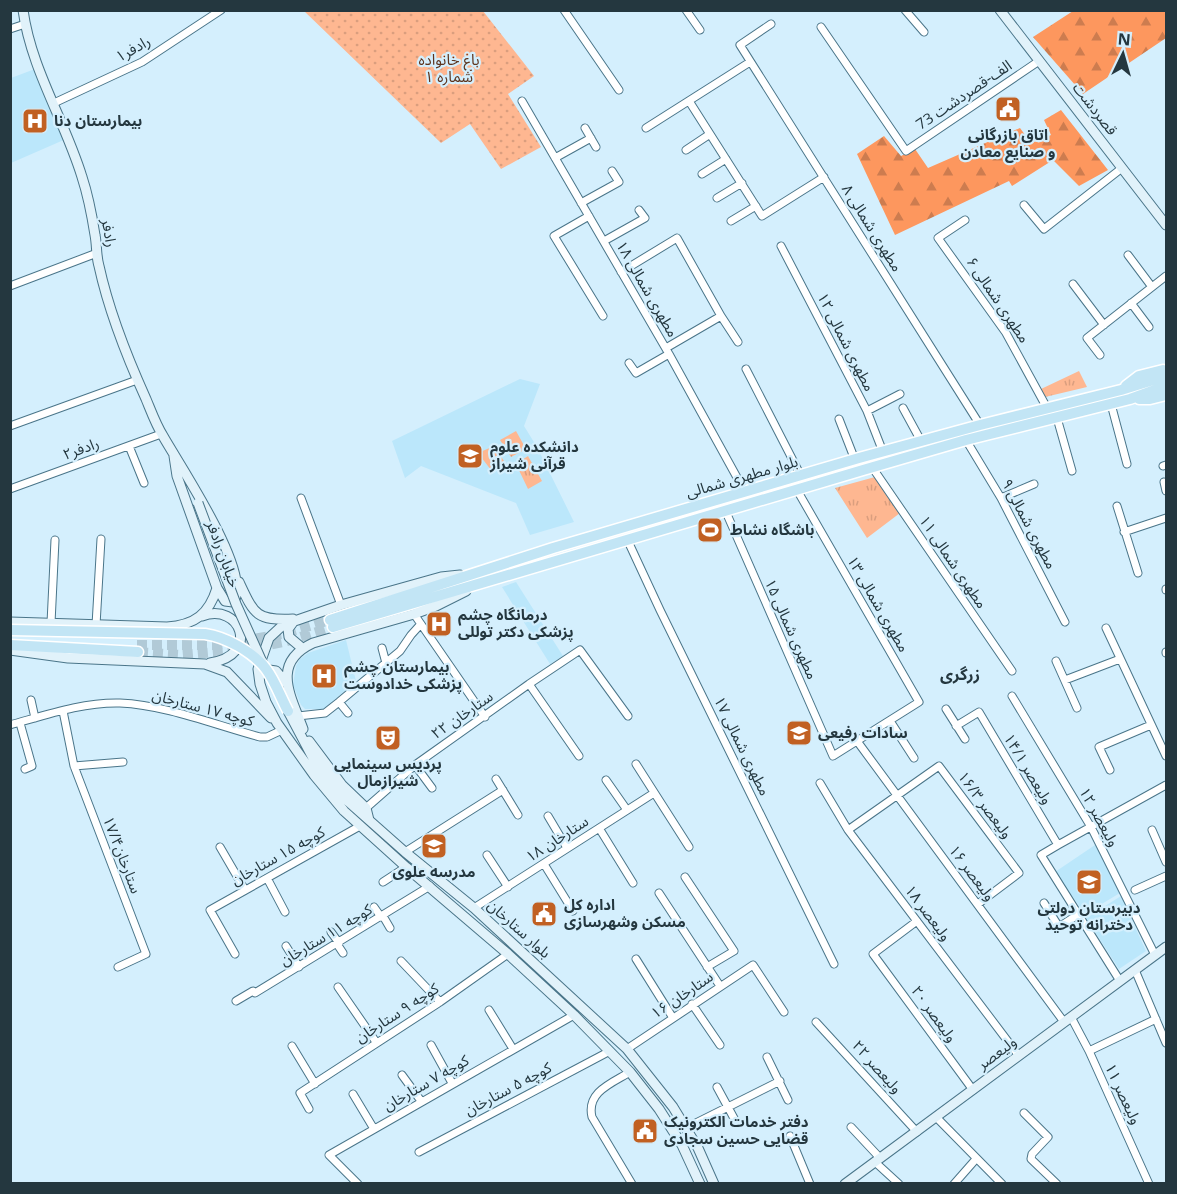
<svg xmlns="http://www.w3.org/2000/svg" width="1177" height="1194" viewBox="0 0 1177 1194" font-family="'Open Sans','Noto Sans Arabic',sans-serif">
<defs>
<pattern id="grass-tufts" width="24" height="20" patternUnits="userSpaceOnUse" patternTransform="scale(1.5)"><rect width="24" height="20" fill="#feb791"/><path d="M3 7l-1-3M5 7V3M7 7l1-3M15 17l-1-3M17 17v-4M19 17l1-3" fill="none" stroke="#da9e7e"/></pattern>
<pattern id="forest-firs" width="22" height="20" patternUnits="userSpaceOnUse" patternTransform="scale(1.5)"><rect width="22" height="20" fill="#fd975e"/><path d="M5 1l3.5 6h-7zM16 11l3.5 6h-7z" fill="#cd7c4f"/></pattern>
<pattern id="park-dots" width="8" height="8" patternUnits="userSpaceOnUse" patternTransform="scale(1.5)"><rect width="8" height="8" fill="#feb791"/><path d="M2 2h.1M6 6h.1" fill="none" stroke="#da9e7e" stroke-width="1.8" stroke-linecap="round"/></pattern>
</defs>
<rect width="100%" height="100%" fill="#d4effd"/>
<path fill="#bbe7fb" d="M35,69L66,139L11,163V78Z
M520,379L540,384L524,426L537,447L574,522L530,535L516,503L421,466L405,478L392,441Z
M516,582L563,656L550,664L502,587Z
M346,640L356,681L324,709H305L301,705L293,685L296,666L300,659L308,653Z
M1098,843L1120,893L1085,914L1055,872Z
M1121,896L1146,951L1119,969L1086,918Z"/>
<path fill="url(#grass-tufts)" d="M1079,371L1087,387L1045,397L1041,389Z
M516,431L526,449L511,457L500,440Z
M494,446L504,461L491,470L478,453Z
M528,456L542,481L528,489L516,464Z
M875,477L900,513L867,538L835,488Z"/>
<path fill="url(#forest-firs)" d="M1073,11H1166V38L1083,94L1033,37Z
M1061,110L1108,170L1079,186L1053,160L1012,186L1009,181L895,235L857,154L884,136L901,156L915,149L928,168L1020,128L1031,143L1051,135L1044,120Z"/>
<path fill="url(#park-dots)" d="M304,11H483L534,76L508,94L541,147L501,169L470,124L441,143Z"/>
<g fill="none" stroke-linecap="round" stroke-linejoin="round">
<path stroke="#b1cad7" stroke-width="10" stroke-dasharray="10 5" stroke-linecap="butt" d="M137,645H219L282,634L330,620
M257,647L284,642L333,627
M138,652L181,655L239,650"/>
<g stroke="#4a7589" stroke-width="9">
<path id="street" d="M564,10L619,90
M686,10L700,30
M905,10L924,32
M771,24L740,45L980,425
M821,27L906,151L1039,61
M10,29L25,24
M522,101L669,354L745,492
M689,101L762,216L824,177
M54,103L142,62L221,10
M585,128L596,147
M646,128L750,62
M686,150L710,134
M555,158L591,138
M702,174L726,159
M717,198L742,183
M581,203L619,182L612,171
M1024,205L1044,229L1122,168
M589,216L554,236L603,316
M965,220L938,238L1006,333L1047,408
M731,221L756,206
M604,241L645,218L639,210
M781,246L867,411L883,452
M1128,255L1152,287
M621,272L677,238L721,316L738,342
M1073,284L1104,325
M10,286L97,253
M1131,303L1149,327
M666,348L721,316
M1100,355L1087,338L1166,276
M629,363L636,373L669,354
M746,369L801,476
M1111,404L1127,464
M903,408L921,441
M867,411L900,394
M1057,418L1072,471
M839,419L855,460
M10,426L137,380
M966,440L1001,498L1065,622
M129,446L144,483
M1163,466L1166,465
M872,467L1012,671
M1164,482L1166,491
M10,489L161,434
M301,498L341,605
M1001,498L1034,484
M1117,506L1138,573
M726,512L833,756L919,702L797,490
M1124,532L1166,518
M627,539L660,610L834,964
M1166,589V590
M414,614L485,717
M51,623L55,540
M96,625L101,539
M1106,628L1166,756
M382,648L386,663
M1166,653V652
M1056,661L1077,708
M1065,680L1120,659
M529,684L579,756
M1012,696L1091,827L1155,955
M31,700L35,718
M339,702L348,713
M946,709L965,739
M63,711L74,766L146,954L118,967
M298,716L325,713L339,702L400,651L411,635L420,625
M890,721L914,758
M20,723L32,766L25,769
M10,725C46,715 83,702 120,703C166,705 215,725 260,737H267L282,730
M956,726L979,712L1058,845L1041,855L1120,981
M857,741L1064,1022
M636,764L689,847
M415,765L432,788
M74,766L123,762
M1110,770L1099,747L1151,725
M496,779L518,815
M606,780L627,810
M820,783L848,830L1019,1056
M366,808L415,765L529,684L580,650L628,716
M548,816L567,848
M599,828L633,883
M848,830L939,766L1019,873L978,904
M1152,830L1166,862
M1058,845L1166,785
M220,847L245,890
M405,852L503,790
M487,855L508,887
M544,864L573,911
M685,877L734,951L707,967
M267,878L285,912
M383,882L406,867
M1135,890L1166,876
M659,893L720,986
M1044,903L1059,927L1079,914
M374,907L381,917
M474,908L654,793
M383,916L390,928
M917,921L873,954L973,1090
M331,932L339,943
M337,944L343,953
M286,946L299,967
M235,954L210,910L360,826
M636,959L673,1018
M401,961L440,1002
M1135,970L1166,1043
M338,987L376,1042
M236,1001L253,991L255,993L430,886
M692,1004L720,1045
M489,1010L513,1049
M1071,1017L1089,1051L1149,1184
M816,1022L917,1132
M431,1045L452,1083
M292,1046L315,1084
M627,1049L753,965L784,1012
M1089,1051L1156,1019
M767,1057L788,1100
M630,1072C612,1083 586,1092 592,1117L632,1184
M402,1075L421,1101
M717,1087L736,1122
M353,1094L374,1129
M309,1109L300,1093L440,1002L508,954
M1024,1113L1048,1137L1032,1154L1031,1159L1057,1184
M936,1117L1002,1184
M851,1127L880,1158
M686,1128L780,1081
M790,1136L810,1184
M419,1152L610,1051
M875,1162L899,1184
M358,1184L329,1155L574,1015
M954,1184L976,1159"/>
</g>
<g stroke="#4a7589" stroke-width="11">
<path id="secondary" d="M23,10C31,69 65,121 82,177C88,195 92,216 95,235C97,245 96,256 99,266C109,312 127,357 146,399C151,411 156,425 163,436C178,463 255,577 233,602L225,601L217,588L177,476L174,456
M1000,10L1166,225
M460,575L441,577L341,605L283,625L269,638L258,669L260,684L266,702L277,723L314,775L344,811L406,867L508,954L574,1015L630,1072L659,1109L682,1145L700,1184
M239,582C254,614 256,621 293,619
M202,616C241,602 261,655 210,663
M294,621L288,629L289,637L302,648
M10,622L167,627C195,625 209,614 217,588
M10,650L68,658L205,664L227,672L271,718
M263,674L269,670L276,671L286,683
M288,711L315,762L344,798L405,852L474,908L627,1049L673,1107L698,1148L714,1184
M303,729C291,696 270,663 313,643L414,614L436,606L466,591
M309,741L342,785L366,808L369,820
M845,1184L1166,947"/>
</g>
<g stroke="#fff" stroke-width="13">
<path id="primary" d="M1126,386L1139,376L1163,370
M1139,399H1150L1166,395
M330,620L553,548L859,458L980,425L1121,390L1166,376
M333,627L863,470L966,440L1130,399L1166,386
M10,645L138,652"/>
</g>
<use href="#street" stroke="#fff" stroke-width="7"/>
<use href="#secondary" stroke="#e1f2fa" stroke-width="9"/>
<use href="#primary" stroke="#c2e5f5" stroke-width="10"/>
<g stroke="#4a7589" stroke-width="11" stroke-linecap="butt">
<path id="secondary-bridge" d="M198,503L236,604L263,664"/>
</g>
<g stroke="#fff" stroke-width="13" stroke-linecap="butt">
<path id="primary-bridge" d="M10,630L205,634C226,637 253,652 266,669C275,681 281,698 288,711"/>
</g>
<use href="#secondary-bridge" stroke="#e1f2fa" stroke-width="9"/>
<use href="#primary-bridge" stroke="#c2e5f5" stroke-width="10"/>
</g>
<defs>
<g id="civic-square" transform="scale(1.35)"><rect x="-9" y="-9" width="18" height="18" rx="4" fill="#c16022" stroke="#d4effd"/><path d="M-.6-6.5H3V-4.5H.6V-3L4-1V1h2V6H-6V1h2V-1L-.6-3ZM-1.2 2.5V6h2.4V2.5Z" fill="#fff"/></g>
<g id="hospital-square" transform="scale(1.35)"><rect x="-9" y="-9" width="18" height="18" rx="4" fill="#c16022" stroke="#d4effd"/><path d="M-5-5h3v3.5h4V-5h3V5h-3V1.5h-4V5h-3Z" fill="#fff"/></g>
<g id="university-square" transform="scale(1.35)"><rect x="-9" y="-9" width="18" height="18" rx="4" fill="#c16022" stroke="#d4effd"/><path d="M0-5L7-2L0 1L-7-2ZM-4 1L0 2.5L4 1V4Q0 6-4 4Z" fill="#fff"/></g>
<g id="stadium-square" transform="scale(1.35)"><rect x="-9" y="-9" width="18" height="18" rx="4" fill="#c16022" stroke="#d4effd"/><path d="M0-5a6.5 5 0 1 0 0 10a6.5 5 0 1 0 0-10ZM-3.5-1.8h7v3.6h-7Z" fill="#fff"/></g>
<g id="school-square" transform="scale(1.35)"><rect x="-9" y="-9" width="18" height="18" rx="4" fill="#c16022" stroke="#d4effd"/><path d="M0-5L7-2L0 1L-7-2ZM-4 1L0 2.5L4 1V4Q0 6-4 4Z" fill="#fff"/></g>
<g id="theatre-square" transform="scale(1.35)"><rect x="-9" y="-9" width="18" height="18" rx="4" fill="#c16022" stroke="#d4effd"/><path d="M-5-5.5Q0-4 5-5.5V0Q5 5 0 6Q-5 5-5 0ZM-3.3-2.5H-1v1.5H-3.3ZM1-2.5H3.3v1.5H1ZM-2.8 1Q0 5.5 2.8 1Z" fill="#fff"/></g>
</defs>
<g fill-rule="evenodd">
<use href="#civic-square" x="1008" y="109"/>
<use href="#hospital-square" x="35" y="121"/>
<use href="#university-square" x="470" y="456"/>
<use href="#stadium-square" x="710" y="530"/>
<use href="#hospital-square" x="439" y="624"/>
<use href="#hospital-square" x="324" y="676"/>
<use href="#school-square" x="799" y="733"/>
<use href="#theatre-square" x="388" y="738"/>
<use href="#school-square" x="434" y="846"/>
<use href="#school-square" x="1089" y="882"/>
<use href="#civic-square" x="544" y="914"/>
<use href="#civic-square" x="645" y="1131"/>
</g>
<g text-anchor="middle" stroke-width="4.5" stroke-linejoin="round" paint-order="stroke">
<g font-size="15" fill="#24373f" stroke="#d4effd">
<text transform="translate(133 49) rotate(-29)" y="5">رادفر۱</text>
<text transform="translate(964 95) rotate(-34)" y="5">73 الف-قصردشت</text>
<text transform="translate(1095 109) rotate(52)" y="5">قصردشت</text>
<text transform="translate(872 228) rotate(58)" y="5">۸ مطهری شمالی</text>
<text transform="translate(109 233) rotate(81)" y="5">رادفر</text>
<text transform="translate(647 289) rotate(60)" y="5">۱۸ مطهری شمالی</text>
<text transform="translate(998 300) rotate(56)" y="5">۶ مطهری شمالی</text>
<text transform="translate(846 342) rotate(63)" y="5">۱۲ مطهری شمالی</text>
<text transform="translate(81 449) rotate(-20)" y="5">رادفر۲</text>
<text transform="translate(742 477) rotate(-16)" y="5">بلوار مطهرى شمالى</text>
<text transform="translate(1029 524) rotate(62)" y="5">۹ مطهری شمالی</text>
<text transform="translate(223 554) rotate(70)" y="5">خیابان رادفر</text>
<text transform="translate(953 562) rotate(56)" y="5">۱۱ مطهری شمالی</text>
<text transform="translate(878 604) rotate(60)" y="5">۱۳ مطهری شمالی</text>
<text transform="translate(791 629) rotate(66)" y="5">۱۵ مطهری شمالی</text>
<text transform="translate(203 708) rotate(15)" y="5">کوچه ۱۷ ستارخان</text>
<text transform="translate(462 715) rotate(-35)" y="5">۲۲ ستارخان</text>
<text transform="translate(742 746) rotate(64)" y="5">۱۷ مطهری شمالی</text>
<text transform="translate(1028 769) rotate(59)" y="5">۱۴/۱ ولیعصر</text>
<text transform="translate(985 805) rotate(53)" y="5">۱۶/۳ ولیعصر</text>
<text transform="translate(1099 817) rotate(61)" y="5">۱۲ ولیعصر</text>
<text transform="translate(557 839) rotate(-33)" y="5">۱۸ ستارخان</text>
<text transform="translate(122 855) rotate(69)" y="5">ستارخان۱۷/۴</text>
<text transform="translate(278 856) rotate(-29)" y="5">کوچه ۱۵ ستارخان</text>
<text transform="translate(972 873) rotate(53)" y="5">۱۶ ولیعصر</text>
<text transform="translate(928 913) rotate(53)" y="5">۱۸ ولیعصر</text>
<text transform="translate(519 929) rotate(42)" y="5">بلوار ستارخان</text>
<text transform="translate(326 935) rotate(-31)" y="5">کوچه ۱۱ ستارخان</text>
<text transform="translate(682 995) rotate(-34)" y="5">۱۶ ستارخان</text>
<text transform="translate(397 1013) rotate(-33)" y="5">کوچه ۹ ستارخان</text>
<text transform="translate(934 1014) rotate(54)" y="5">۲۰ ولیعصر</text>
<text transform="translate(997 1053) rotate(-37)" y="5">ولیعصر</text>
<text transform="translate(877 1067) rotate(48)" y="5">۲۲ ولیعصر</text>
<text transform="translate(426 1083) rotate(-30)" y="5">کوچه ۷ ستارخان</text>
<text transform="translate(508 1089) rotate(-28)" y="5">کوچه ۵ ستارخان</text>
<text transform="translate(1123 1094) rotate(65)" y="5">۱۱ ولیعصر</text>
</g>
<g font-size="15" fill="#5d341d" stroke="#d4effd">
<text x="449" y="65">باغ خانواده<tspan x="449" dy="17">شماره ۱</tspan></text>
</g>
<g font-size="15" font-weight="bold" fill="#24373f" stroke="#d4effd" text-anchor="start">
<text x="54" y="126">بیمارستان دنا</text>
<text x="1008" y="140" text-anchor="middle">اتاق بازرگانی<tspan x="1008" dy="17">و صنایع معادن</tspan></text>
<text x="490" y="452">دانشکده علوم<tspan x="490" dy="17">قرآنی شیراز</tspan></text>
<text x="730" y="535">باشگاه نشاط</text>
<text x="458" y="620">درمانگاه چشم<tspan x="458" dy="17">پزشكی دكتر توللی</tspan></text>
<text x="344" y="672">بیمارستان چشم<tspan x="344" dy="17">پزشکی خدادوست</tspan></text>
<text x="818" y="738">سادات رفیعی</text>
<text x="388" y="769" text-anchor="middle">پردیس سینمایی<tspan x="388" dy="17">شیرازمال</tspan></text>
<text x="434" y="877" text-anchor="middle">مدرسه علوی</text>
<text x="564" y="910">اداره کل<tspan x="564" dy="17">مسکن وشهرسازی</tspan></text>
<text x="1089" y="913" text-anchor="middle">دبیرستان دولتی<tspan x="1089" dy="17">دخترانه توحید</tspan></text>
<text x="664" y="1127">دفتر خدمات الکترونیک<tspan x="664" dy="17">قضایی حسین سجادی</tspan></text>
</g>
<g font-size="16" font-weight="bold" fill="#24373f" stroke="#d4effd">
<text x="960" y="680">زرگری</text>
</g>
</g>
<rect width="1177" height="1194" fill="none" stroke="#24373f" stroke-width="24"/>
<g transform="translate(1123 54) rotate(5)" stroke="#d4effd" stroke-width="4.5" paint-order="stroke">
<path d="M0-4.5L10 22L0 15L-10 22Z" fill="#24373f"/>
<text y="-9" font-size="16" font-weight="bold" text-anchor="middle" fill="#24373f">N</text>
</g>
</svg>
